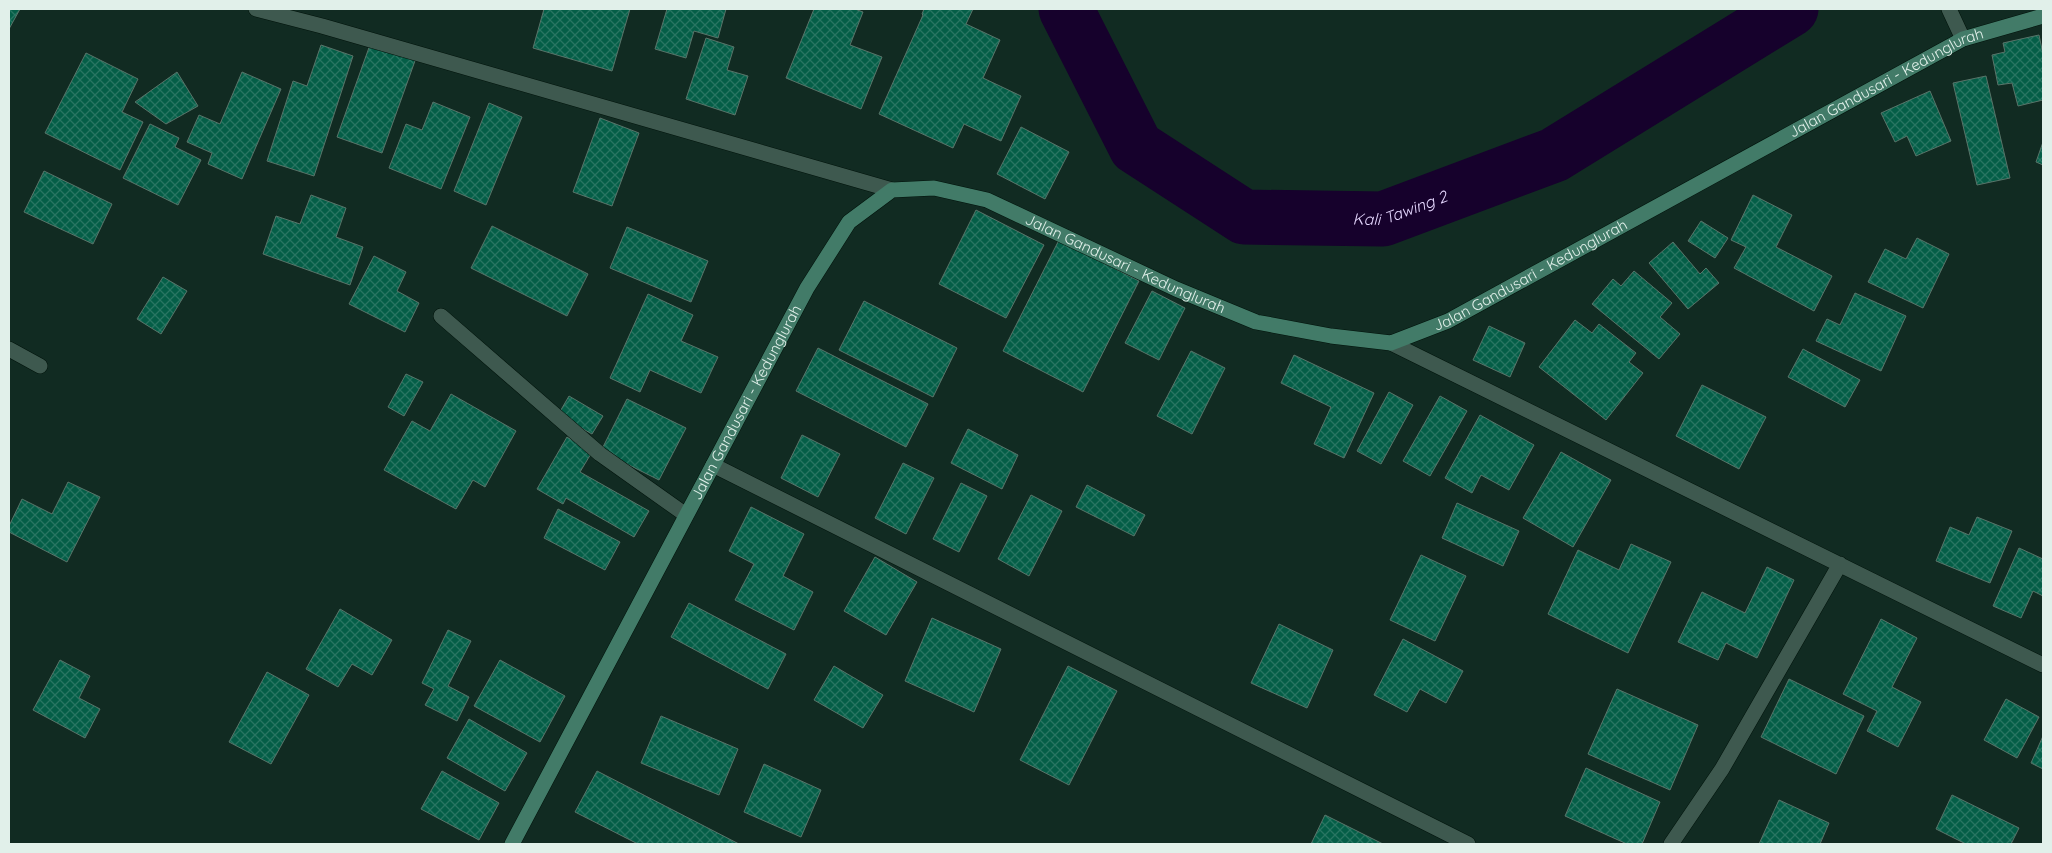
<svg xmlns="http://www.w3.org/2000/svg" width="2052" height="853" viewBox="0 0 2052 853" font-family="Quicksand,sans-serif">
<defs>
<pattern id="building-cross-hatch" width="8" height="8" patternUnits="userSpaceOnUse" patternTransform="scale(1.25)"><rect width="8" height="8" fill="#045e47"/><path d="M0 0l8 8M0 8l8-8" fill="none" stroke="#287562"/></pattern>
</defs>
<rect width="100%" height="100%" fill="#112b22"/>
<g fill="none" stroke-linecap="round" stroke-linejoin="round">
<path stroke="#16012c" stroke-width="55" id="s1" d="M1066,9L1136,147L1244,217L1383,219L1554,155L1791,9"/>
</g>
<path fill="url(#building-cross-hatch)" stroke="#587469" d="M9,9H20L9,29Z
M544,9H630L612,71L533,48Z
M667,9H726L718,38L694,31L686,58L655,49Z
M814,9H855L863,12L850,45L882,57L861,109L786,78Z
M924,9H973L966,24L1000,40L983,78L1021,96L1001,141L964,124L953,148L879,114L923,15L922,14Z
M2039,35L2043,54V100L2018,106L2012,83L1998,85L1992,55L2005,52L2003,43Z
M706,38L734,47L727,70L748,76L735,115L686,99Z
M371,42L416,58L382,153L337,137Z
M321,45L353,56L314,176L267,161L293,81L307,86Z
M86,53L138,79L122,112L143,122L120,170L45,133Z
M177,72L198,106L166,124L135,102Z
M242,72L281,89L242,179L208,164L212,153L187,142L199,115L220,124Z
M1986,76L2010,178L1977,185L1953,83Z
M1930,91L1951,141L1916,156L1907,136L1895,142L1881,113Z
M433,102L470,117L441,189L389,168L406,124L422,130Z
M489,103L522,117L486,205L454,191Z
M600,118L639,133L612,206L573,192Z
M150,124L179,138L175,147L201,160L178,205L123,178Z
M1021,127L1069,152L1045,199L997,174Z
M2043,142V165L2036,162Z
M44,171L112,204L93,244L24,212Z
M311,195L346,208L336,237L363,247L350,285L263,254L276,216L300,224Z
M1753,195L1792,215L1776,247L1832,276L1814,311L1734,268L1746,247L1731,240Z
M976,210L1044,245L1006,318L939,284Z
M1701,221L1728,238L1715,258L1688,241Z
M492,226L588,274L567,316L471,268Z
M627,227L708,261L691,302L610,268Z
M1917,238L1949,254L1923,308L1868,282L1885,249L1906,259Z
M1059,240L1139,281L1083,392L1003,351Z
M1673,242L1700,274L1706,268L1719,283L1688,309L1649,263Z
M374,256L406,272L397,291L419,303L405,332L349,304Z
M1634,271L1672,303L1660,317L1680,334L1659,359L1592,304L1613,279L1621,286Z
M163,277L187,291L161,334L137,319Z
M1152,291L1185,308L1159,360L1125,343Z
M1855,293L1906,316L1881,371L1816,341L1827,319L1840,325Z
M648,294L693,315L681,341L718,357L701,393L650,370L640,392L610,378Z
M864,301L957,348L933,397L839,350Z
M1575,320L1592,333L1599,324L1636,353L1629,362L1643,373L1606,420L1539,367Z
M1489,326L1525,343L1510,377L1473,360Z
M818,348L928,404L906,447L796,391Z
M1803,349L1860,380L1845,407L1788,377Z
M1191,351L1225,368L1192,434L1157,416Z
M1294,355L1374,393L1344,458L1314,444L1331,407L1281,383Z
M406,374L423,382L404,416L388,407Z
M1702,385L1766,417L1739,469L1676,436Z
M1389,392L1413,405L1381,464L1357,451Z
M451,394L516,431L485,487L473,480L456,509L384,470L412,421L430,431Z
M569,396L603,416L592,434L558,415Z
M1440,396L1467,411L1430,476L1403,461Z
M627,399L686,428L659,480L601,451Z
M1480,415L1534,445L1509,490L1481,475L1472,493L1445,478Z
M968,429L1018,455L1002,489L951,463Z
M802,435L840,454L818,497L781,478Z
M567,437L592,452L580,472L649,511L634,537L566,498L563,504L537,489Z
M1561,452L1611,480L1573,547L1523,518Z
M903,463L934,478L906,534L875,518Z
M68,482L100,497L67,562L9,532V526L22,499L52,514Z
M961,483L987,496L959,552L933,539Z
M1087,485L1145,515L1134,536L1076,507Z
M1031,495L1062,511L1029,576L998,559Z
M1457,503L1519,531L1503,566L1442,538Z
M751,507L804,534L783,576L813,592L794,630L735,600L754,564L729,551Z
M558,509L620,542L605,570L544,538Z
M1977,517L2012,531L1990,583L1936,561L1950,527L1969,535Z
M1631,544L1671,562L1628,653L1548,614L1578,550L1619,570Z
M2019,548L2043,559V596L2033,591L2021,618L1993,606Z
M1421,555L1466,576L1435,641L1390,620Z
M875,557L917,582L886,635L844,611Z
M1767,567L1794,580L1757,658L1726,643L1718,660L1678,642L1702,592L1745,613Z
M689,603L786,654L768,689L671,637Z
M340,609L392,640L372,675L352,664L338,687L306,669Z
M932,618L1001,649L974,712L905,681Z
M1881,619L1917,638L1892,687L1921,702L1898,747L1867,731L1877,711L1843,694Z
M1279,624L1333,650L1307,708L1251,683Z
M448,630L471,641L448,686L469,697L457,721L425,705L434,689L422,683Z
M1403,639L1463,671L1446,703L1420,689L1407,712L1374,695Z
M60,660L90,676L79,698L100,709L85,738L33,710Z
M500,660L565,696L540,742L474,706Z
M834,666L883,695L863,728L814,700Z
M1068,666L1117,691L1069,785L1020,760Z
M267,672L309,695L271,764L229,742Z
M1789,679L1864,716L1836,774L1761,737Z
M1617,689L1698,725L1670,790L1588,754Z
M2006,699L2039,717L2017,758L1984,740Z
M661,716L738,749L719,795L641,763Z
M469,719L527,753L505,791L447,758Z
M2043,736V769L2031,763Z
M764,764L821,790L801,837L744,812Z
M1586,768L1660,802L1642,844H1627L1565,816Z
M442,771L499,803L479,840L421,809Z
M597,771L739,844H638L575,812Z
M1952,795L2019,828L2011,844H1966L1936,829Z
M1779,800L1829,823L1820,844H1759Z
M1325,815L1383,844H1311Z"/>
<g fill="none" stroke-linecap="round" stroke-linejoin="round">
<g stroke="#00130b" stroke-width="16">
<path id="street" d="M256,9L322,26L892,190
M1949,9L1963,39
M441,316L600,454L686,515
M1391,343L2043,665
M9,349L40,366
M713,465L1468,844
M1671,844L1722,769L1840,564"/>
</g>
<g stroke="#00130b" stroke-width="16">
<g id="secondary">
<path id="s2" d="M512,844L807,288L849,222L892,190L934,188L987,200L1176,289L1256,322L1331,336L1391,343L1448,321L1963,39L2043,16"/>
</g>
</g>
<use href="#street" stroke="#3e594f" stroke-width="15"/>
<use href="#secondary" stroke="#427b68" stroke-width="15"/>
</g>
<g text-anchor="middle" stroke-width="4" stroke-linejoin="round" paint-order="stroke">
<g font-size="15" fill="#e1f0ea" stroke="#072118">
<text dy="5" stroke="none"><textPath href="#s2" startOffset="1850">Jalan Gandusari - Kedunglurah</textPath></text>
<text dy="5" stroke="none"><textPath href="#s2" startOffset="1010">Jalan Gandusari - Kedunglurah</textPath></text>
<text dy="5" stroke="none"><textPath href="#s2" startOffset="1445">Jalan Gandusari - Kedunglurah</textPath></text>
<text dy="5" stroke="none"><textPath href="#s2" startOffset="500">Jalan Gandusari - Kedunglurah</textPath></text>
</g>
<g font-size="16" font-style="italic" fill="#e6d8ff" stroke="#072118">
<text dy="6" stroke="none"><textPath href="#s1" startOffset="441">Kali Tawing 2</textPath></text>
</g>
</g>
<rect width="2052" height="853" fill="none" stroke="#e1f0ea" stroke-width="20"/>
</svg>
